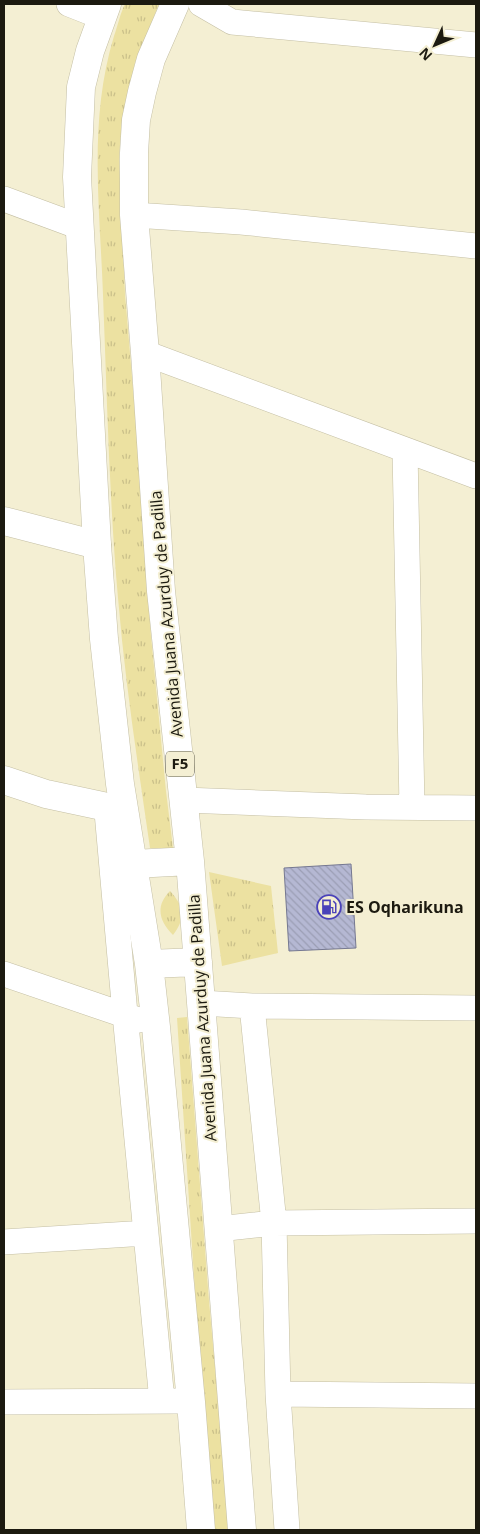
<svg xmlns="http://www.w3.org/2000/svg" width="480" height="1534" viewBox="0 0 480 1534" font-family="'Open Sans',sans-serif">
<defs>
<pattern id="grass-tufts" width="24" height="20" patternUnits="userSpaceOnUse" patternTransform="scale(1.25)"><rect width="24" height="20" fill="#ece1a1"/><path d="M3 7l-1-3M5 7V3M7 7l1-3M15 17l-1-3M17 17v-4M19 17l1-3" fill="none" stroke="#cac08a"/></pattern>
<pattern id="building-back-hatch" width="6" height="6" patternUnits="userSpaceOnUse" patternTransform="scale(1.25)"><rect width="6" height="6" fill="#b5b8d3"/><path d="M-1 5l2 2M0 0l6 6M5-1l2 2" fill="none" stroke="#9b9eb4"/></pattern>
</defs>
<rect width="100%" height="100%" fill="#f4efd3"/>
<path fill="url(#grass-tufts)" d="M125,4H159L135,63L122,120L119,159L125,294L141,484L151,636L166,791L173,848H150C138,765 125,682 118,598C109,497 107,396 103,295C100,208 88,121 114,36C118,25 120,14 125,4Z
M209,872L271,886L278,953L222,966Z
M170,891C184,906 186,918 173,935C159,921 155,906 170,891Z
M187,1017L209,1301L230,1530H215L196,1307L177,1018Z"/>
<path fill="url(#building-back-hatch)" stroke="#757891" d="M351,864L356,948L289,951L284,868Z"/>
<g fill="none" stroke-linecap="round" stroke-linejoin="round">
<g stroke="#c4bfa4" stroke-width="26">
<path id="minor" d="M69,4L102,17
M201,4L232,22L476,45
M4,199L80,227
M134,215L241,222L476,246
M145,353L476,476
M405,450L412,807
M184,800L366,807L476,808
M107,812L125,1014L162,1401
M4,974L139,1020
M201,1003L252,1006L476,1008
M252,1006L274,1223L278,1394L287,1530
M218,1229L274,1223L476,1221
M4,1242L146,1233
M278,1394L476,1396
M4,1402L178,1401"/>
</g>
<g stroke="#c4bfa4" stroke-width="29">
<path id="tertiary" d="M4,521L97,545
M4,780L46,794L107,807L128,851"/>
</g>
<g stroke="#c4bfa4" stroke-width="29">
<path id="trunk" d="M107,4L90,51L81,87L77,177L97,545L104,639L120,784L149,964L156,1027L191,1402L201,1530
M175,4L151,59L142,92L136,120L134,153V215L145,353L161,591L190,861L242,1530
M134,864L190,861
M149,964L198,962"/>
</g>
<use href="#minor" stroke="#fff" stroke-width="25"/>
<use href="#tertiary" stroke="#fff" stroke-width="28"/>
<use href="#trunk" stroke="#fff" stroke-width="28"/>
</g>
<defs>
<g id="fuel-ring" transform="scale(1.25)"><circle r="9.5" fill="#f4efd3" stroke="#4a42b9" stroke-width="1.5"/><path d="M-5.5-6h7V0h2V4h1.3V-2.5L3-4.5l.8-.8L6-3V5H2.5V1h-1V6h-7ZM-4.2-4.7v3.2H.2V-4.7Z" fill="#4a42b9"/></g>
</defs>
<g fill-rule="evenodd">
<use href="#fuel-ring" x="329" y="907"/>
</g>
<g text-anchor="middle" stroke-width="4" stroke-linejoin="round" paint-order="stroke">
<rect fill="#f4efd3" stroke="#5d5a4a" stroke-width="1" x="166" y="751.5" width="28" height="25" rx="4"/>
<g font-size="15" font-weight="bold" fill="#1c1a10">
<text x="180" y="769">F5</text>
</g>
<g font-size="16" fill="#1c1a10" stroke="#f4efd3">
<text transform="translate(166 614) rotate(-95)" y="6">Avenida Juana Azurduy de Padilla</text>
<text transform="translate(202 1018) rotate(-94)" y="6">Avenida Juana Azurduy de Padilla</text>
</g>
<g font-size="16" font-weight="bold" fill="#1c1a10" stroke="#f4efd3" text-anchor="start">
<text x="346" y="913">ES Oqharikuna</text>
</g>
</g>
<rect width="480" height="1534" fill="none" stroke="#1c1a10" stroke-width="10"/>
<g transform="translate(435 45) rotate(226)" stroke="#f4efd3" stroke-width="4" paint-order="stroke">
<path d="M0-4L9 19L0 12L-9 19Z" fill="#1c1a10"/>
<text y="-8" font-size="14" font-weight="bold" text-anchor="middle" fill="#1c1a10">N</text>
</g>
</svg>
